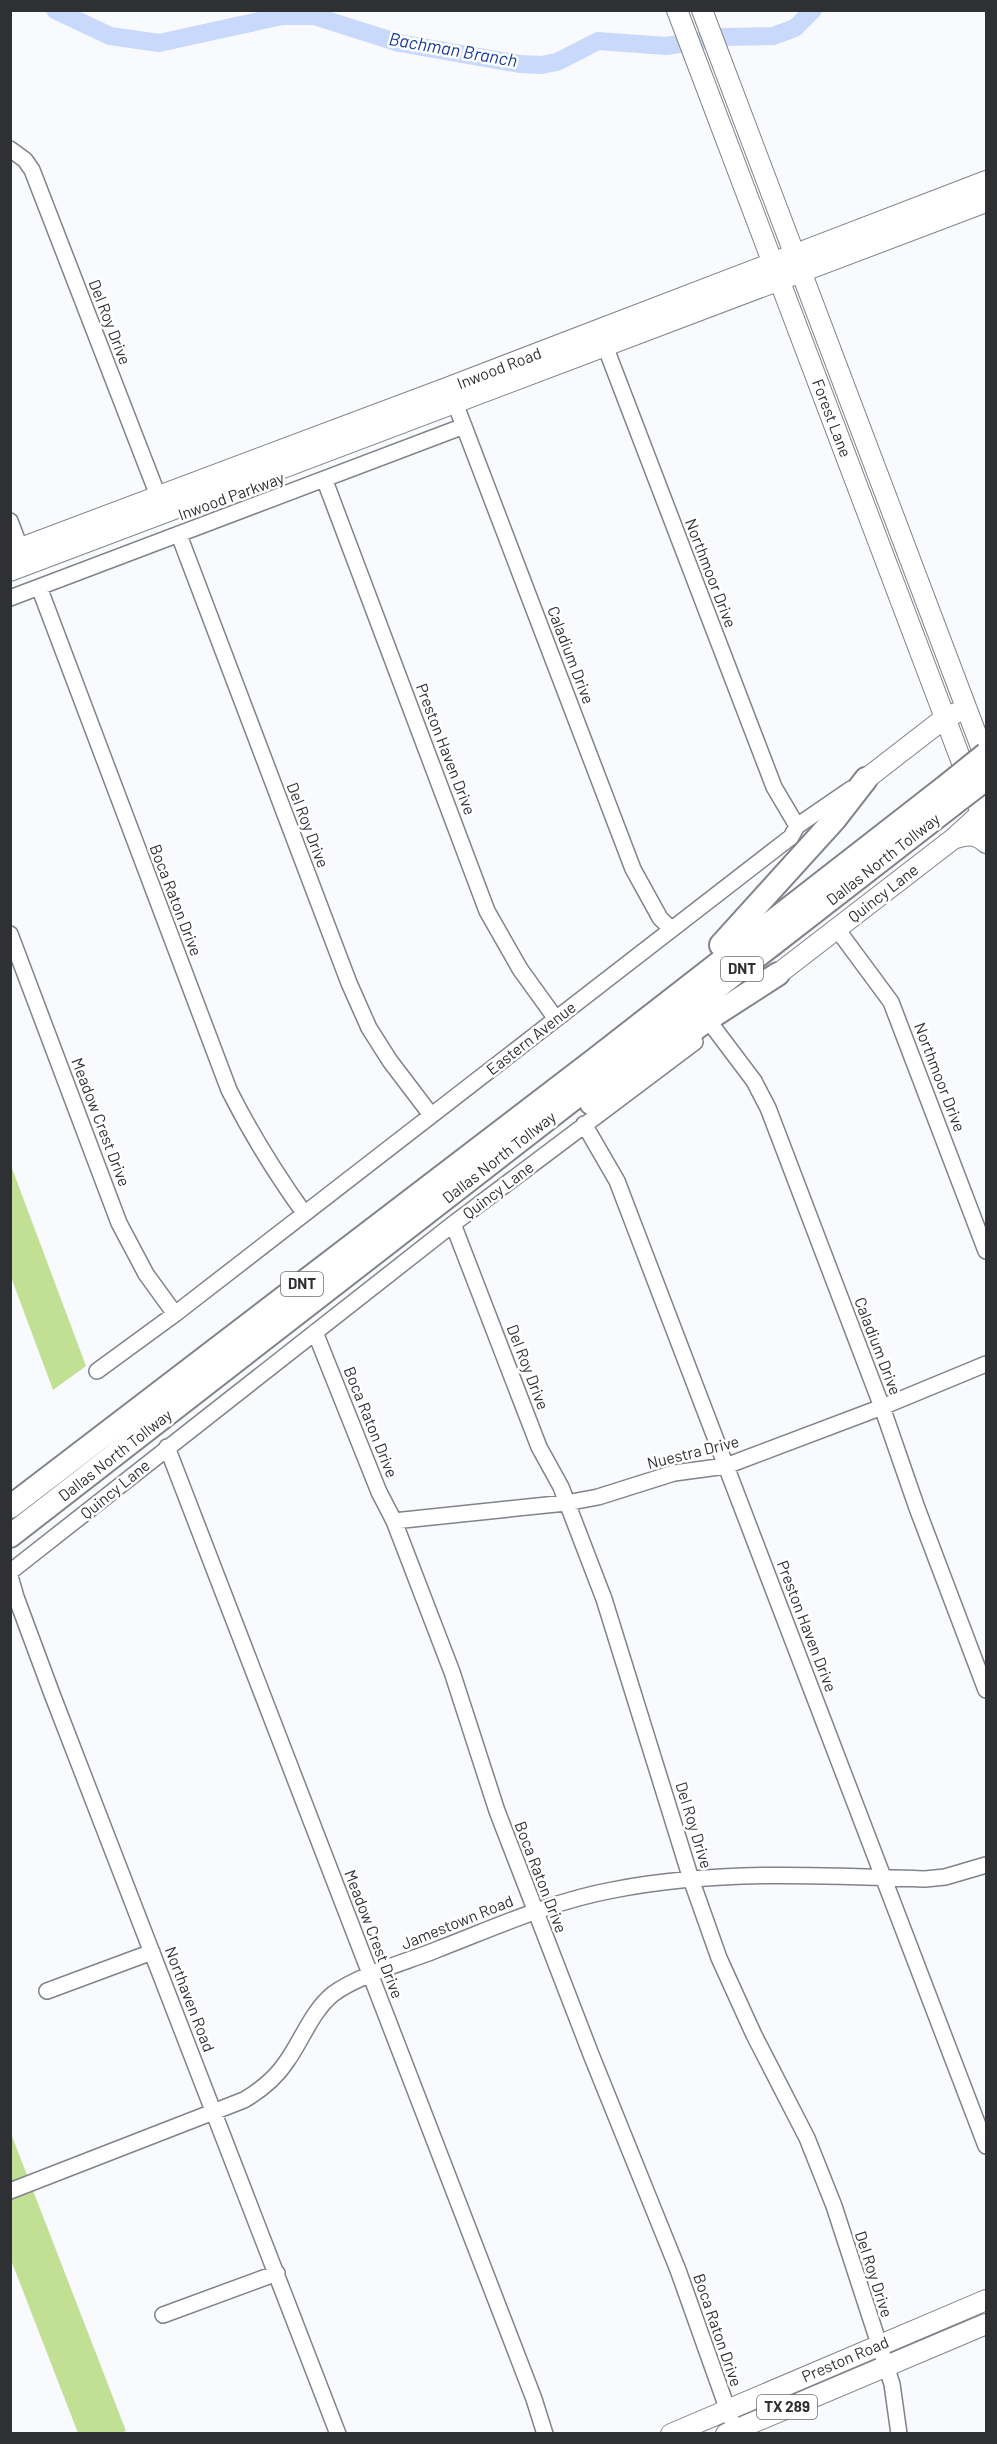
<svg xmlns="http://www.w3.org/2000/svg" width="997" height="2444" viewBox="0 0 997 2444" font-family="Barlow,sans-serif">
<rect width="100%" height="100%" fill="#f8fafe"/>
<path fill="#c2e094" d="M10,1163L86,1366L53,1390L11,1277Z
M10,2131L126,2431L120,2433H78L11,2260Z"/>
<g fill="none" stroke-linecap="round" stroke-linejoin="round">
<path stroke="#c8d9fb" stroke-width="18" d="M55,10L110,36L159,43L282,16H314L399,43L520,64L541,65L557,62L598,41L666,46L724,37L773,36L795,28L813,10"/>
<g stroke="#81838a" stroke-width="18">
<path id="minor" d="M10,149L25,160L32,170L162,506
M602,338L774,787L797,826
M452,395L633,869L660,918L671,929
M325,481L487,911L520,969L556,1019
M10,521L24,558
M179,535L349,983L369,1028L390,1061L431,1115
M39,587L229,1090C251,1134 276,1174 304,1213
M10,598L464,426
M837,929L891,1002L986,1251
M10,934L119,1223L146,1274L175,1314
M714,1028L754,1081L768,1108L882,1407L917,1508L986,1690
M584,1124L617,1181L986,2146
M453,1224L539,1447L561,1487L604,1599L691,1879L719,1958L754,2035L807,2138L834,2206L892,2384L899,2434
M315,1332L379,1492L394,1521L452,1672L497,1811L592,2057L678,2270L731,2419
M97,1371L175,1314L791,837L797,826L851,789
M167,1447L534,2399L545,2434
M394,1521L566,1503L598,1497L674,1473L726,1466L882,1407L986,1364
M10,1572L453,1224L695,1042
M10,1576L16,1597L52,1694L338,2434
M47,1991L152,1952
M10,2191L244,2100C261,2090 276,2078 287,2061C302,2040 312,2011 333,1994C360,1974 410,1961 441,1948C498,1926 553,1901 613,1890C716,1870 821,1875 925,1879L945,1877L986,1865
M163,2315L277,2273"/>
</g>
<g stroke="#81838a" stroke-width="22">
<path id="major" d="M677,10L986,826
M702,10L986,760
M10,552L449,387L986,181
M10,571L986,202
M866,779L946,717L956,713
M956,838C968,834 977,834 986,843
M778,974L953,839L986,809
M671,2434L986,2300
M726,2434L986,2324"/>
</g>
<g stroke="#81838a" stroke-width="26">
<path id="highway" d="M721,945L835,819L866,779
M591,1103L713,1016L778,974
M10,1507L593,1061L945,787
M10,1536L952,805"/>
</g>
<use href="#minor" stroke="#fff" stroke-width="15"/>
<use href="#major" stroke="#fff" stroke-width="20"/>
<use href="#highway" stroke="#fff" stroke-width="22"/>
<g stroke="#81838a" stroke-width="26" stroke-linecap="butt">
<path id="highway-bridge" d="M945,787L986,754
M952,805L986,779"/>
</g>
<use href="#highway-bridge" stroke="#fff" stroke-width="22"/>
</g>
<g text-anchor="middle" stroke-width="5" stroke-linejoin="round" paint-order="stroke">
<g fill="#fff" stroke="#6d6e70" stroke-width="1.5">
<rect x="721" y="957" width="42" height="24" rx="4.5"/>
<rect x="281" y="1272" width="42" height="24" rx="4.5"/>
<rect x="757" y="2395" width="60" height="24" rx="4.5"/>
</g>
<g font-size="15" font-weight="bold" fill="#2f3033">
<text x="742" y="974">DNT</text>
<text x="302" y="1289">DNT</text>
<text x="787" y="2412">TX 289</text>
</g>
<g font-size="16" fill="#2f3033" stroke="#fff">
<text transform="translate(110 322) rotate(69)" y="6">Del Roy Drive</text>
<text transform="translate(499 368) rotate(-21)" y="6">Inwood Road</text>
<text transform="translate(832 418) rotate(69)" y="6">Forest Lane</text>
<text transform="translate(231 496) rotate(-20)" y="6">Inwood Parkway</text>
<text transform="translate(711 573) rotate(69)" y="6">Northmoor Drive</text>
<text transform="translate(571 655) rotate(69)" y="6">Caladium Drive</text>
<text transform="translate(446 749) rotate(69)" y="6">Preston Haven Drive</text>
<text transform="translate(308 825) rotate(69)" y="6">Del Roy Drive</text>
<text transform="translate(883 859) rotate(-38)" y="6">Dallas North Tollway</text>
<text transform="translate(883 893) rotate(-38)" y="6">Quincy Lane</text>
<text transform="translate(176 900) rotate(69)" y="6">Boca Raton Drive</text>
<text transform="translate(531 1038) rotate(-38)" y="6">Eastern Avenue</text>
<text transform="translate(940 1077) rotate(69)" y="6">Northmoor Drive</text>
<text transform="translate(101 1122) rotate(69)" y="6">Meadow Crest Drive</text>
<text transform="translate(499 1157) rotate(-38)" y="6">Dallas North Tollway</text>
<text transform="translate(498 1190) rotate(-37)" y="6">Quincy Lane</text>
<text transform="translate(878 1346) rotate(69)" y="6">Caladium Drive</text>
<text transform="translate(528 1367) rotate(69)" y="6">Del Roy Drive</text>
<text transform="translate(371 1422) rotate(68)" y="6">Boca Raton Drive</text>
<text transform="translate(693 1452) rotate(-14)" y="6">Nuestra Drive</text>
<text transform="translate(115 1455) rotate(-38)" y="6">Dallas North Tollway</text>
<text transform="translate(115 1489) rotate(-39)" y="6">Quincy Lane</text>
<text transform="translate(807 1626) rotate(69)" y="6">Preston Haven Drive</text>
<text transform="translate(694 1825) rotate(73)" y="6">Del Roy Drive</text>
<text transform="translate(541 1877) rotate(69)" y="6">Boca Raton Drive</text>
<text transform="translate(457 1922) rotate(-22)" y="6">Jamestown Road</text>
<text transform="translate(374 1934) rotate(69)" y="6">Meadow Crest Drive</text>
<text transform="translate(190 1999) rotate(69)" y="6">Northaven Road</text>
<text transform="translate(874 2274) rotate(72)" y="6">Del Roy Drive</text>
<text transform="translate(718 2330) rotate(71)" y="6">Boca Raton Drive</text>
<text transform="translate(845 2359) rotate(-23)" y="6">Preston Road</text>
</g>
<g font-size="18" font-style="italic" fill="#1b3d99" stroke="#fff">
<text transform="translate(453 50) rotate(10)" y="6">Bachman Branch</text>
</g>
</g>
<rect width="997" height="2444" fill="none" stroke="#2f3033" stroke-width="24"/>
</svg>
